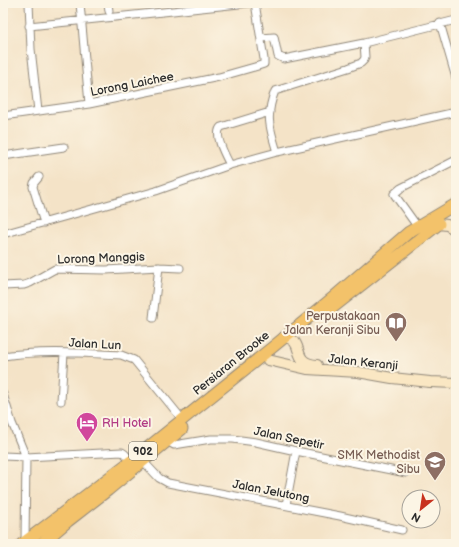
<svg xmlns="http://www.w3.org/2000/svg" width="459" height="547" viewBox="0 0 459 547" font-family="'Balsamiq Sans',sans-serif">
<rect width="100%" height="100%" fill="#fcf5e5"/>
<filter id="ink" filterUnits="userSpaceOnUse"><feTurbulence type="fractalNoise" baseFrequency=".025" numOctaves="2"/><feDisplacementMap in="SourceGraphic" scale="8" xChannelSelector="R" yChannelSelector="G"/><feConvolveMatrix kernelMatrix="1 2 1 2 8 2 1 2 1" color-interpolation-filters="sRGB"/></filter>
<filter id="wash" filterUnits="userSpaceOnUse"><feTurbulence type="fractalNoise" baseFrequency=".012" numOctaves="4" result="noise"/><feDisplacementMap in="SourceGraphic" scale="16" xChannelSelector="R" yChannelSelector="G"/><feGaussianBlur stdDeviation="0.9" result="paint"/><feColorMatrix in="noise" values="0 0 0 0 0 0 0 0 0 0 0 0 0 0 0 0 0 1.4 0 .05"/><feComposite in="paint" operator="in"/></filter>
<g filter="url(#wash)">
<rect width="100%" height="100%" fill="#f4e3c7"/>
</g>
<g filter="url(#ink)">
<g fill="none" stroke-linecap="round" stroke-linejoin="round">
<g stroke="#908779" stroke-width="9">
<path id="street" d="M29,3L31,49L38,111
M80,3L89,104
M108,3L109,11
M440,23L456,78
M29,26L249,3
M261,38L274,37L278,56L284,59L364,43L456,20
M3,116L89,104L219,77L258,66L264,64V59L255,3
M277,152C270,129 265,116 275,91L348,68L361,63L364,60L365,57L364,43
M3,156L64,147
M230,165C226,157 213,134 221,127L270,112
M39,177L34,183L33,187L44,223
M417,226L394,194L401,188L456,160
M3,234L156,191L230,165L277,152L456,112
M3,286L24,285L30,283L55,269L106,270L159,267L180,268
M153,318L159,267
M3,356C41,350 82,353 121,355L134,360L182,419
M3,394L12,423L26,457L25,542
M61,401L64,353
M167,441L174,445L211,439H233L256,442L296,451L406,473
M3,456L26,457L122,452L125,454L131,461
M143,461L159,478L168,483L340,516L402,530
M286,505L296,451"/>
</g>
<g stroke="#908779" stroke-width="12">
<path id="secondary" d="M439,224L447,225L456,230
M284,337C307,340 289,363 317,365
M268,360L307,369L358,372L392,378L430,382L456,383"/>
</g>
<g stroke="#908779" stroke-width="13">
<path id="primary" d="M331,309L439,224
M22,544L131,461L274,346L335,296L409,232L456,204
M41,544L68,521L108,490L182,429"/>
</g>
<use href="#street" stroke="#fff" stroke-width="7"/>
<use href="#secondary" stroke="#fae7c3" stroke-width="10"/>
<use href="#primary" stroke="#f3c26a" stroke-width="11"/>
</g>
</g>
<defs>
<g id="library-pin" transform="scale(1.15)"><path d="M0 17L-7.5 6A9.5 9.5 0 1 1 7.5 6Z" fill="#8d6e63" stroke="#fcf5e5"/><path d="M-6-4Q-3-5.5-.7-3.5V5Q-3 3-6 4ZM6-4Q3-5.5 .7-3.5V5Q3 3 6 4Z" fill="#fff"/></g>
<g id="hotel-pin" transform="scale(1.15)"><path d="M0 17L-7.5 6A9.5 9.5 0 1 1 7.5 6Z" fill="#d1479c" stroke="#fcf5e5"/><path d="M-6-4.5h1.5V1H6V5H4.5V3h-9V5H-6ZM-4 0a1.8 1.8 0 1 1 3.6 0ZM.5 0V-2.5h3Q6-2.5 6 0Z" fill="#fff"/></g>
<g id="school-pin" transform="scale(1.15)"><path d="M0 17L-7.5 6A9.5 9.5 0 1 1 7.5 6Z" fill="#8d6e63" stroke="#fcf5e5"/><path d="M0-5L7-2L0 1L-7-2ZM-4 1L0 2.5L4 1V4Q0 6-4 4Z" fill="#fff"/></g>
</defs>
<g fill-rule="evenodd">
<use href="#library-pin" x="396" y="323"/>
<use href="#hotel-pin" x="87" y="423"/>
<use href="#school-pin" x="435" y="462"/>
</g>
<g text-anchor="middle" stroke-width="4" stroke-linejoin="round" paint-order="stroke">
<rect fill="#fcf5e5" stroke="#6a6863" stroke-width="1" x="129" y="442" width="28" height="18" rx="3"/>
<g font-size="11" font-weight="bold" fill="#2b2b2b">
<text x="143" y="455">902</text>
</g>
<g font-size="12" fill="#2b2b2b" stroke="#fcf5e5">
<text transform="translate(132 84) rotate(-11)" y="4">Lorong Laichee</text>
<text transform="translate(101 258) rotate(-2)" y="4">Lorong Manggis</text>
<text transform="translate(95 344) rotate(3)" y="4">Jalan Lun</text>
<text transform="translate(363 362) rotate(6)" y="4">Jalan Keranji</text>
<text transform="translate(231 363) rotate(-39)" y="4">Persiaran Brooke</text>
<text transform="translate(289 438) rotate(12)" y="4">Jalan Sepetir</text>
<text transform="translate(271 491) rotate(11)" y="4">Jalan Jelutong</text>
</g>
<g font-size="12" fill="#785e54" stroke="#fcf5e5" text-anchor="end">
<text x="380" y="320">Perpustakaan<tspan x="380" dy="14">Jalan Keranji Sibu</tspan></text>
<text x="420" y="459">SMK Methodist<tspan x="420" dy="14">Sibu</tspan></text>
</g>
<g font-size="12" fill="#b23c85" stroke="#fcf5e5" text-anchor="start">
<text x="102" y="427">RH Hotel</text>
</g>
</g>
<rect width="459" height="547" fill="none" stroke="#fcf5e5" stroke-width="16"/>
<g transform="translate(421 509) rotate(210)"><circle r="19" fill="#fcf5e5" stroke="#a8a49b"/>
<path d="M0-3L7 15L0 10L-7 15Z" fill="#c8321e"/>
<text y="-6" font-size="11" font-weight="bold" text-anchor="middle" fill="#2b2b2b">N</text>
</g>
</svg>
